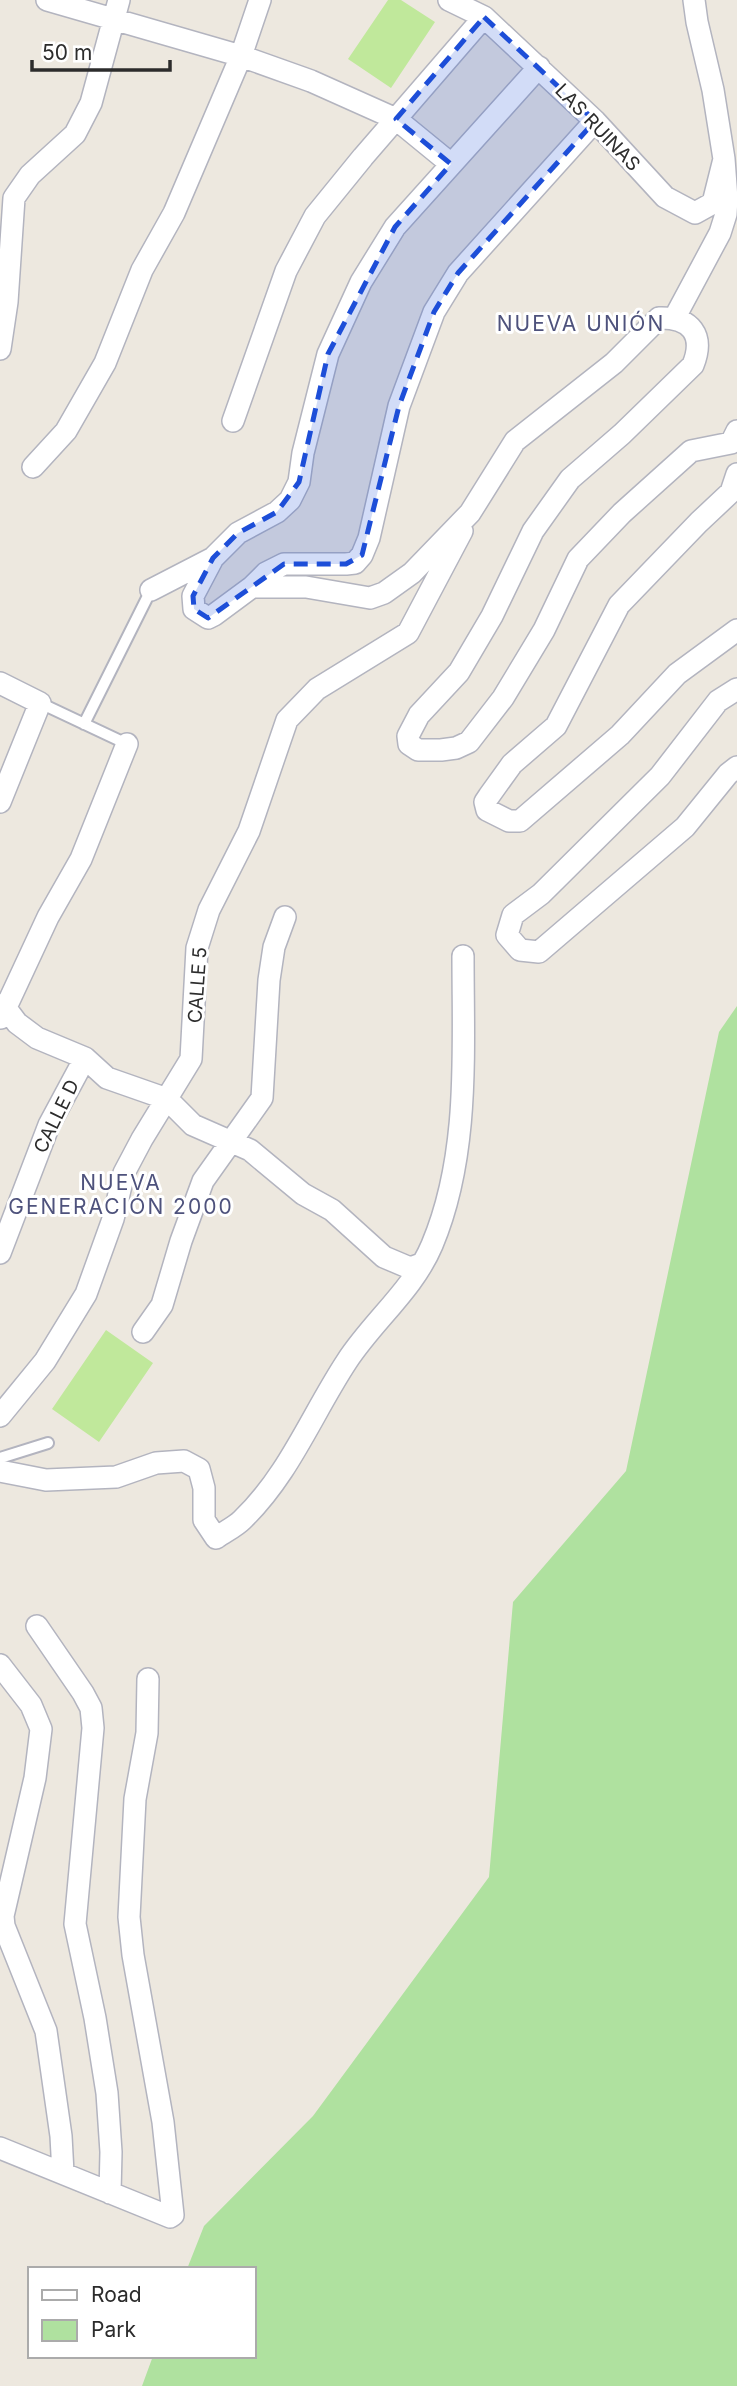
<svg xmlns="http://www.w3.org/2000/svg" width="737" height="2386" viewBox="0 0 737 2386" font-family="Inter,sans-serif">
<rect width="100%" height="100%" fill="#ede8df"/>
<path fill="#afe19f" d="M737,1006V2386H142L153,2356H254V2269H187L204,2226L313,2116L489,1877L513,1602L626,1471L719,1032Z"/>
<path fill="#c0e89b" d="M388,0H401L435,22L391,88L348,59Z
M106,1330L153,1363L99,1442L52,1409Z"/>
<g fill="none" stroke-linecap="round" stroke-linejoin="round">
<g stroke="#b3b4bf" stroke-width="14">
<path id="lane" d="M40,703L127,744
M84,724L151,590
M0,1458L48,1443"/>
</g>
<g stroke="#b3b4bf" stroke-width="24">
<path id="street" d="M47,0L241,56L311,81L396,119L451,164
M449,0L484,17L595,121L665,197L695,213L713,203L724,159
M539,67L395,227L361,282L328,354L303,453L299,482L290,500L277,512L238,533L213,558L193,596L194,609L208,618L214,615L252,587H306L370,598L384,593L412,573L470,513L515,441L614,363L659,318C691,317 705,335 693,365L622,434L570,479L533,531L492,616L459,672L419,715L408,736L409,744L418,750H441L456,748L469,742L503,698L544,630L578,559L622,513L691,451L731,443L737,431
M675,317L720,233L726,214L727,199L724,159L713,90L697,22L694,0
M0,349L7,302L14,198L30,175L75,134L91,103L119,0
M233,421L286,271L315,216L363,157L484,17
M33,467L66,431L105,363L142,270L174,213L241,56L260,0
M737,474L731,492L699,522L619,605L556,726L512,764L489,796L485,802L487,810L509,821H520L620,735L677,674L737,630
M252,587L266,573L284,564H346L355,563L362,555L369,538L399,406L434,312L458,273L595,121
M151,590L213,558
M0,683L40,703L0,802
M737,689L718,701L660,776L541,894L513,915L507,935L520,950L539,952L685,827L728,774L737,767
M0,1005L5,1007L17,1023L37,1038L85,1058L107,1078L167,1099L193,1125L250,1150L303,1194L332,1210L384,1257L410,1268L421,1264
M1,1018L48,917L81,859L127,744
M0,1253L49,1125L85,1058
M143,1332L162,1305L181,1241L203,1181L262,1098L269,980L274,947L285,917
M0,1416L45,1361L86,1294L113,1219L124,1173L142,1139L191,1059L197,948L209,910L249,831L287,720L317,689L408,633L462,531
M0,1471L46,1480L116,1477L156,1463L184,1461L199,1469L204,1488V1520L216,1538C224,1532 235,1527 242,1520C289,1475 312,1414 347,1361C373,1321 413,1290 432,1245C470,1155 463,1052 463,956
M37,1626L83,1693L91,1708L93,1728L75,1924L95,2018L107,2093L111,2152L110,2193
M0,1665L31,1705L41,1729L35,1778L3,1916L4,1926L46,2031L61,2136L63,2173
M0,2148L170,2217L173,2215L163,2122L133,1955L129,1917L135,1799L147,1733L148,1679"/>
</g>
<use href="#lane" stroke="#fff" stroke-width="10"/>
<use href="#street" stroke="#fff" stroke-width="21"/>
</g>
<path fill="#1d4ed8" fill-opacity="0.2" stroke="#1d4ed8" stroke-width="5" stroke-dasharray="14 9" stroke-linejoin="round" d="M484,17L595,121L458,273L434,312L399,406L362,555L346,564H284L208,618L194,609L193,596L213,558L238,533L277,512L299,482L328,354L395,227L451,164L396,119Z"/>
<g text-anchor="middle" stroke-width="6" stroke-linejoin="round" paint-order="stroke">
<g font-size="19" fill="#2c2c2c" stroke="#fff">
<text transform="translate(598 127) rotate(46)" y="7">LAS RUINAS</text>
<text transform="translate(197 985) rotate(-86)" y="7">CALLE 5</text>
<text transform="translate(56 1116) rotate(-64)" y="7">CALLE D</text>
</g>
<g font-size="21" letter-spacing="2" fill="#4e527c" stroke="#fff">
<text x="581" y="331">NUEVA UNIÓN</text>
<text x="121" y="1190">NUEVA<tspan x="121" dy="24">GENERACIÓN 2000</tspan></text>
</g>
</g>
<rect x="28" y="2267" width="228" height="91" fill="#ffffff" stroke="#ababab" stroke-width="2"/>
<rect x="42" y="2290" width="35" height="10" fill="#ffffff" stroke="#ababab" stroke-width="2"/>
<text x="91" y="2302" font-size="21" fill="#2c2c2c">Road</text>
<rect x="42" y="2320" width="35" height="21" fill="#afe19f" stroke="#ababab" stroke-width="2"/>
<text x="91" y="2337" font-size="21" fill="#2c2c2c">Park</text>
<path d="M32 60v10h138v-10" fill="none" stroke="#2c2c2c" stroke-width="3.5"/>
<text x="42" y="60" font-size="21" fill="#2c2c2c" stroke="#ffffff" stroke-width="5" paint-order="stroke">50 m</text>
</svg>
